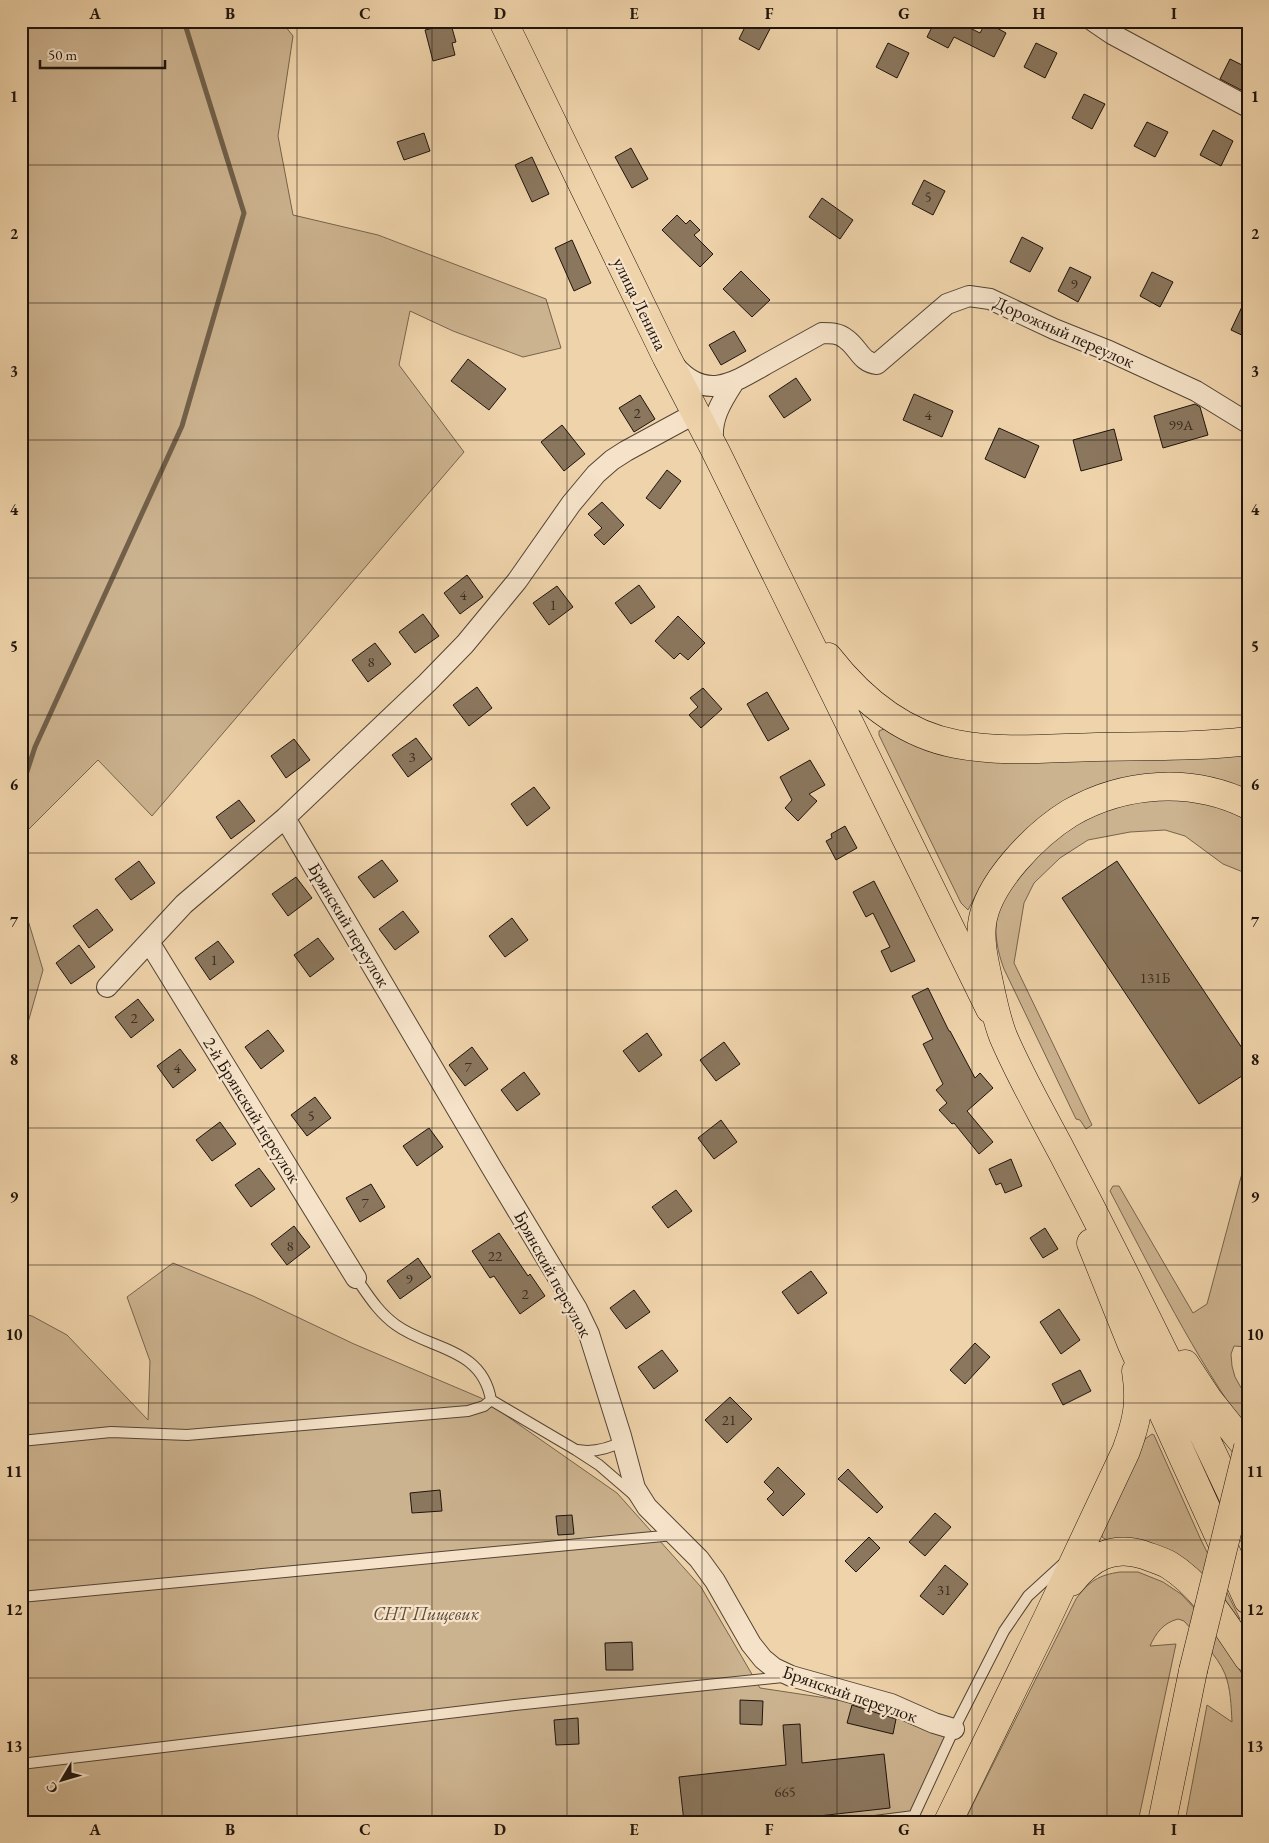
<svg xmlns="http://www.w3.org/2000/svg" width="1269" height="1843" viewBox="0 0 1269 1843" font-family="'EB Garamond',serif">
<rect width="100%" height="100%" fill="#efd3aa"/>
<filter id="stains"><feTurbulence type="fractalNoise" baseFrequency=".004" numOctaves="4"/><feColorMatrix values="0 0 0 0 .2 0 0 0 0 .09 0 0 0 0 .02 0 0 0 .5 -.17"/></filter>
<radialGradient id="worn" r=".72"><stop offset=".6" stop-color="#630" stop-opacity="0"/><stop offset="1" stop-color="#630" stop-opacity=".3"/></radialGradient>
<path fill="#ccb38f" stroke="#76644e" d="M21,21H281L293,36L278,136L293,215L378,235L546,299L561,348L523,357L453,331L410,311L399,365L464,452L152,816L98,760L21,837Z
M886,728C911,742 931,753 960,758L1248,753V791L1120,779L1100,784L1060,803L997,862L979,889L968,910L961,903L879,735V731Z
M1176,799L1212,804L1248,818V874L1223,864L1185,836L1165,830L1130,832L1088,840L1060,858L1034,883L1024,903L1014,963L1092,1125L1086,1129L1080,1120L1076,1119L1004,969C998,953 994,935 997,917C1005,879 1057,833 1091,816C1103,810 1118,806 1130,802C1144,798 1162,799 1176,799Z
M21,897L43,970L21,1047Z
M1248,1151V1347L1234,1346L1231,1354L1232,1366L1235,1377L1248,1400V1431C1194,1356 1153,1273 1110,1191L1113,1186H1119L1193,1313L1207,1304Z
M173,1263L253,1296L354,1344L481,1398L617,1493L701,1587L760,1688L886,1707L954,1729L911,1822H21V1314L32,1316L67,1335L148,1420L150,1361L127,1297Z
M1152,1434L1154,1435L1201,1540L1240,1619L1235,1616L1203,1575L1181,1557L1105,1539L1102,1537V1533L1145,1439Z
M1120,1572H1138L1163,1582L1181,1594L1203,1617L1228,1652L1248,1683V1822H1185L1207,1705L1232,1722C1231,1705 1231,1690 1225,1674C1218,1656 1197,1636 1184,1621L1178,1619C1163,1623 1156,1633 1150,1646L1176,1644L1138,1822H964L1076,1599C1089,1581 1099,1575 1120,1572Z"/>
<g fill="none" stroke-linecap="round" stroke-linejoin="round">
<path stroke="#71604a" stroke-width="5" d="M21,790L35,747L182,426L244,213L184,21"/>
</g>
<path fill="#8b775e" stroke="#1f140c" d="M432,21H450L456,42L452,43L455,55L433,61L425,30L434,28Z
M748,21H764L772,25L759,50L739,39Z
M935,21H956L980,33L986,22L1006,33L994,57L954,37L948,48L927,37Z
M888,43L909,53L897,78L876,67Z
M1036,43L1057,53L1045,78L1024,67Z
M1230,59L1248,68V75L1241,90L1220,79Z
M1084,94L1105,104L1092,129L1072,118Z
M1147,122L1168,132L1155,157L1134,146Z
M1213,130L1233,141L1221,166L1200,155Z
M424,133L430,151L404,160L397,142Z
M631,148L648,179L632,188L615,157Z
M532,157L549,194L532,202L515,165Z
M924,180L945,191L933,215L912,204Z
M822,198L853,220L840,239L809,217Z
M677,215L686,224L690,220L700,230L694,235L713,254L700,267L662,230Z
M1022,237L1043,248L1030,272L1010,262Z
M572,240L591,283L574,291L555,248Z
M1070,267L1091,277L1078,302L1058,291Z
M741,271L770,300L752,317L723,289Z
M1152,272L1173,282L1160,307L1140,296Z
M1248,294V338L1231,330Z
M734,331L746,351L721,365L709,345Z
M468,359L506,389L489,410L451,381Z
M796,378L811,400L784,418L769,396Z
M914,394L953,411L942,437L903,420Z
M640,395L655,419L634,432L619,408Z
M1195,404L1200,407L1208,435L1163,448L1154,416Z
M562,425L585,454L564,471L541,442Z
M999,428L1039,446L1025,478L985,459Z
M1114,429L1122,460L1081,471L1073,440Z
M667,470L681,481L660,509L646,498Z
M602,502L624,525L604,545L594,535L602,528L588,514Z
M467,575L483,597L460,614L444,593Z
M639,585L655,607L631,624L615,603Z
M557,586L573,607L549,625L533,603Z
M423,614L439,636L415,653L399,632Z
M678,616L705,643L688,660L680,653L674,659L655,641Z
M375,643L391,664L368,682L352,660Z
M477,687L492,708L469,726L453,705Z
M703,688L722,709L701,728L689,715L698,707L690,698Z
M767,692L789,729L768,741L747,704Z
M416,738L432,759L408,777L392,755Z
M294,739L310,760L286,778L271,756Z
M810,760L825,785L809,794L817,801L798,821L785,808L792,800L780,777Z
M534,787L550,808L527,826L511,804Z
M239,800L255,821L231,839L216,817Z
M845,826L857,848L836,860L826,841L832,838L831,834Z
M382,860L398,881L374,898L358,877Z
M139,861L155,883L131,900L115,879Z
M1117,861L1248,1057V1072L1199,1104L1062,898Z
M296,877L312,898L288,916L272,894Z
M874,881L915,961L891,972L881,951L890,947L873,913L866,917L853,892Z
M97,909L113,930L89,948L73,926Z
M403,911L419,932L395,950L379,929Z
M512,918L528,940L505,957L489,936Z
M318,938L334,959L310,977L294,955Z
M218,941L234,962L210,980L195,958Z
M79,945L95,967L71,984L56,963Z
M928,988L949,1031H950L975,1078L980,1073L993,1088L967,1111L993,1142L979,1154L954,1123L952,1124L939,1110L947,1103L936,1090L943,1084L923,1044L933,1039L912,996Z
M138,999L154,1020L131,1038L115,1017Z
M268,1030L284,1051L261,1069L245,1047Z
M647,1033L662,1055L639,1072L623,1051Z
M724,1042L740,1064L716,1081L700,1060Z
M472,1047L488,1069L465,1086L449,1065Z
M180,1049L196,1070L173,1088L157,1066Z
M524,1072L540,1094L517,1111L501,1090Z
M315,1097L331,1118L307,1136L291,1115Z
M721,1120L737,1142L714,1159L698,1138Z
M220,1122L236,1144L212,1161L196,1140Z
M429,1128L443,1147L417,1166L403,1146Z
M1011,1159L1022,1186L1005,1193L1001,1183L996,1185L989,1169Z
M259,1168L275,1189L251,1207L235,1185Z
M371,1184L385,1207L360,1222L346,1198Z
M676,1190L692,1211L668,1228L652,1207Z
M294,1226L310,1247L287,1265L271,1244Z
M1045,1228L1058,1249L1043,1258L1030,1238Z
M499,1233L528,1276L530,1274L545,1296L520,1314L494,1276L490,1278L472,1251Z
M418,1258L431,1277L400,1299L387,1281Z
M811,1271L827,1293L798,1314L782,1292Z
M634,1290L650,1312L626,1329L610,1308Z
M1059,1309L1080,1340L1061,1354L1040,1322Z
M975,1343L990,1357L965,1384L950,1370Z
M662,1350L678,1371L654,1389L638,1367Z
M1080,1370L1091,1391L1063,1405L1052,1384Z
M730,1397L752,1419L727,1443L705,1420Z
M778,1467L805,1494L783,1516L767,1499L774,1492L764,1482Z
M848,1469L883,1507L877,1513L838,1479Z
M440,1490L442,1511L412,1513L410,1493Z
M935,1513L951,1527L925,1556L909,1542Z
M572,1515L574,1534L558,1535L556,1516Z
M869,1537L880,1548L856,1572L845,1561Z
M945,1565L968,1584L943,1615L920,1596Z
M632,1642L633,1670H606L605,1643Z
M740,1700L763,1701L762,1725L740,1724Z
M852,1705L896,1719L893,1734L847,1723Z
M578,1718L579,1744L556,1745L554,1720Z
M800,1724L802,1763L884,1754L890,1808L765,1822H684L679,1777L786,1765L783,1725Z"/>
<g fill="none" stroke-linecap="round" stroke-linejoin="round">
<g stroke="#534434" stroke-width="12">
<path id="service" d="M491,1400L576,1450L599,1465L635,1496
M21,1441L111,1432L187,1435L468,1411L484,1406L491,1400C482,1347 430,1350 396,1325C378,1312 368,1295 356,1278
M577,1450C594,1453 608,1449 623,1441
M21,1597L674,1535
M21,1764L515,1705L783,1677
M867,1822L914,1816
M911,1822L954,1729L1004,1631L1028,1596L1063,1564"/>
</g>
<g stroke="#534434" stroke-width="22">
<path id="minor" d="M1093,21L1112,34L1248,107
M675,366C706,402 735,382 768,363C786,353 804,343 822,333C831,333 839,333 846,339C859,348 860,362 877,364L947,304L969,296L990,299L1054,329L1109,351L1196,391L1248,423
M714,445C709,421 721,402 734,382
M285,818L493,1170L577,1309L589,1334L621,1436L635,1488L647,1507L699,1559L715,1581L751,1644L763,1659L774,1668L791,1676L891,1704L934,1723L954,1729
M149,942L356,1278
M107,987L184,904L285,818L427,683L465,644L517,581L571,504L596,474L612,460L626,451L696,413"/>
</g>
<g stroke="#1f140c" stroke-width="29">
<path id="primary" d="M503,21L666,356L716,452L990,1009
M828,657C860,698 903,734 956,744C1002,753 1050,748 1096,747C1147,746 1198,747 1248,741"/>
</g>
<g stroke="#1f140c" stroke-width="29">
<path id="trunk" d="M1248,805C1191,777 1124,782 1070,813C1036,834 987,883 982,924C980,942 984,960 988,978C992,997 996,1018 1003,1036C1020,1076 1042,1114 1062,1152C1081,1188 1099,1223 1117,1259C1162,1348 1206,1438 1248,1529
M1091,1243L1132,1345L1248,1600
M1185,1364L1208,1399L1248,1449
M1071,1582C1091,1557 1113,1545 1144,1555C1152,1558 1162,1561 1169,1565C1203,1586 1226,1626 1248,1658
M948,1822L1046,1621L1126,1451C1137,1421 1141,1403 1136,1371
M1162,1822L1193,1671"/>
</g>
<use href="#service" stroke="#f5e2c8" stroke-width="10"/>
<use href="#minor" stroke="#f5e2c8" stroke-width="20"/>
<use href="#primary" stroke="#efd3aa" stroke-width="28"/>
<use href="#trunk" stroke="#efd3aa" stroke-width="28"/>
<g stroke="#1f140c" stroke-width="29" stroke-linecap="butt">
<path id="trunk-bridge" d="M1193,1671L1248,1447"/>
</g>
<use href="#trunk-bridge" stroke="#efd3aa" stroke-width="28"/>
</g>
<path fill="none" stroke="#1f140c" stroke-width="1" stroke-opacity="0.55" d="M162,21V1822M297,21V1822M432,21V1822M567,21V1822M702,21V1822M837,21V1822M972,21V1822M1107,21V1822M21,165H1248M21,303H1248M21,440H1248M21,578H1248M21,715H1248M21,853H1248M21,990H1248M21,1128H1248M21,1265H1248M21,1403H1248M21,1540H1248M21,1678H1248"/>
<g text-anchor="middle" stroke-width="4.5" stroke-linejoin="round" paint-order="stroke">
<g font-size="15" fill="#3a2d20">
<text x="928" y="202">5</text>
<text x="1074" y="289">9</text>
<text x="637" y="418">2</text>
<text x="928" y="420">4</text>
<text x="1181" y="430">99А</text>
<text x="463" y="600">4</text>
<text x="553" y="610">1</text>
<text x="371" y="667">8</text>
<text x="412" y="762">3</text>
<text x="214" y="965">1</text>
<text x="1155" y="983">131Б</text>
<text x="134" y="1023">2</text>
<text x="468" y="1072">7</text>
<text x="177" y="1073">4</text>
<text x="311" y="1121">5</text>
<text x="365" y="1208">7</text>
<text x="290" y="1251">8</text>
<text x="495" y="1261">22</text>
<text x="409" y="1284">9</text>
<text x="525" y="1299">2</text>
<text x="729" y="1425">21</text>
<text x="944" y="1595">31</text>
<text x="785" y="1797">665</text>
</g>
<g font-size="18" fill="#1f140c" stroke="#f5e2c8">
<text transform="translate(640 304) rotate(64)" y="6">улица Ленина</text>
<text transform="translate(1064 332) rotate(24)" y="6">Дорожный переулок</text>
<text transform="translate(349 925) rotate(59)" y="6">Брянский переулок</text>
<text transform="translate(252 1110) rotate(58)" y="6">2-й Брянский переулок</text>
<text transform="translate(553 1274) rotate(61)" y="6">Брянский переулок</text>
<text transform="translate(850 1694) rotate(19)" y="6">Брянский переулок</text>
</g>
<g font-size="18" font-style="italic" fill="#5c4c3a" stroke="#f5e2c8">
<text x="426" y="1620">СНТ Пищевик</text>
</g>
</g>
<rect width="1269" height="1843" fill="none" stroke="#efd3aa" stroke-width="55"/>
<g transform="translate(62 1780) rotate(232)" stroke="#f5e2c8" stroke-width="4" paint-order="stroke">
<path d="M0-4L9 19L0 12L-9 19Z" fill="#1f140c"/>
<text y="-8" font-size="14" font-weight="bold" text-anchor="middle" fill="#1f140c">С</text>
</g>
<path d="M40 60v8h125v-8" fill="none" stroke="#1f140c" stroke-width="2.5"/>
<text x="48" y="60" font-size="15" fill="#1f140c" stroke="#f5e2c8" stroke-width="4" paint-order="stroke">50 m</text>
<rect x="28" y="28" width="1214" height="1788" fill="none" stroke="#1f140c" stroke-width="2"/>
<g font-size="16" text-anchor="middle" font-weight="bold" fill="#1f140c">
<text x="95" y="19">A</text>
<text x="230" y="19">B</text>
<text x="365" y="19">C</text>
<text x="500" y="19">D</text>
<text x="634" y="19">E</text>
<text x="769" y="19">F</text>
<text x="904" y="19">G</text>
<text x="1039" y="19">H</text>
<text x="1174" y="19">I</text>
<text x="14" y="102">1</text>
<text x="1255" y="102">1</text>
<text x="14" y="239">2</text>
<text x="1255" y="239">2</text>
<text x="14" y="377">3</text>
<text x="1255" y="377">3</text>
<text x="14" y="515">4</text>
<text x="1255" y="515">4</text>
<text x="14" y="652">5</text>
<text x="1255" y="652">5</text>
<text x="14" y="790">6</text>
<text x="1255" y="790">6</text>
<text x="14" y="927">7</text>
<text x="1255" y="927">7</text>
<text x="14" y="1065">8</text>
<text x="1255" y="1065">8</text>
<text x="14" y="1202">9</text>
<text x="1255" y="1202">9</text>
<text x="14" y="1340">10</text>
<text x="1255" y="1340">10</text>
<text x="14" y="1477">11</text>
<text x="1255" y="1477">11</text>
<text x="14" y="1615">12</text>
<text x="1255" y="1615">12</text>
<text x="14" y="1752">13</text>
<text x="1255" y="1752">13</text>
<text x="95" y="1835">A</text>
<text x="230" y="1835">B</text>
<text x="365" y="1835">C</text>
<text x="500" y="1835">D</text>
<text x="634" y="1835">E</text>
<text x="769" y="1835">F</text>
<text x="904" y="1835">G</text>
<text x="1039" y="1835">H</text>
<text x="1174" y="1835">I</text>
</g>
<rect width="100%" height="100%" filter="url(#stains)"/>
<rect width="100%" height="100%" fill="url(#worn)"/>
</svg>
